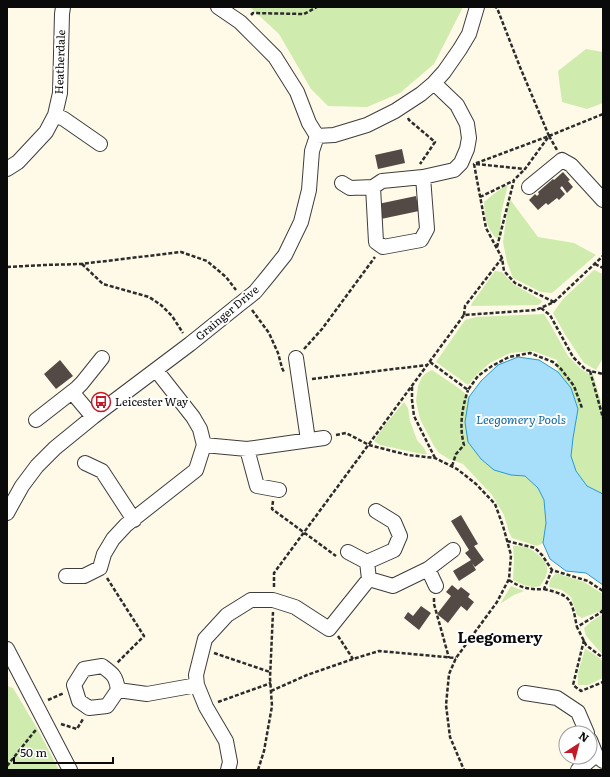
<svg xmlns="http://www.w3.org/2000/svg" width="610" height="777" viewBox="0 0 610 777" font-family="Literata,serif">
<rect width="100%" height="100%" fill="#fff9e7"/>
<path fill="#d0ebae" d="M250,7H463L434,64L400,93L367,107L328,106L311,89L279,34Z
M586,49L603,52V103L587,109L562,102L558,71Z
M508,184L501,214L500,238H496C485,225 486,219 484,202L495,193Z
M509,198L538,237L574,243L596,255L552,293L541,292L513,278L507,262L503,242Z
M594,270L603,274V358L596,370L584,363L566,336L553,313L563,299Z
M495,271L502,272L513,284L541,300L542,302L538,305L471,306L472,303Z
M544,314L549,322L568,356L581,369L589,374H593L603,409V494L587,486L576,471L571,456L573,438L571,388L558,372L557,360L533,351L510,353L490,363L477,374L468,385L436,362L465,320L476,317Z
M432,370L460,389L469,397L465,422L511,475L525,476L538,488L544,500L546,523L543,543L537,546L512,538L509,532L504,515L492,495L463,464L449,459L439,453L434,446L420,419L416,401L418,386L422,377L426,373Z
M404,402L408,408L410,421L417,440L424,448L427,454H422L380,445L374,441L385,425Z
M513,546C517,546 522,546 526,547C534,550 550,562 547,572C546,577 543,582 540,586C531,589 521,584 513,580L514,559Z
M556,573L584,582L603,594V608L600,611L582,618L577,615L571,597L562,590L553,588L549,587L550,580Z
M511,586L524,591L514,595L500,604Z
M603,614V655L586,636L584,628L592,621Z
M585,649C590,651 598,657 603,661V678L588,685H578V673Z
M7,686L13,688L37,728L59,770H7Z"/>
<path fill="#a7dffa" stroke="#2998d6" d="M518,357L539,360L558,372L571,388L578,409L573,438L571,456L576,471L587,486L603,494V585L586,573L566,571L550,559L543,543L546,523L544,500L538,488L525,476L511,475L494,470L481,459L468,442L465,422L469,397L481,381L498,365Z"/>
<path fill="#534a46" d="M402,149L405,163L378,169L375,155Z
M563,172L570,180L568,181L573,187L567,193L562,186L560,188L565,194L559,200L557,198L548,205L546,203L538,210L529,200L535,194L537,196L539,194L538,192L553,179L554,180Z
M416,196L419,211L381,219L378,204Z
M60,360L73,376L56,389L44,374Z
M461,515L478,544L474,546L484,560L475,567L472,563L476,570L459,581L453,571L471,560L465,553L469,550L451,521Z
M452,585L458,590L461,587L470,594L468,597L474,602L467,611L461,606L448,623L437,614L451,596L446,592Z
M421,606L431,613L419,630L404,618L408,612L413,616Z"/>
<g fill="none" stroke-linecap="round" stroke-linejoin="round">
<g stroke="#3d3d3d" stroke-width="16">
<path id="minor" d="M218,7L240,22L275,57L297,92L309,123L317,136L312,151L309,190L301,222L285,255L269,275L255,292
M55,115L64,119L100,144
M317,136L334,135L367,125L395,111L421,94L434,83L444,72L460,49L469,34L477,7
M7,169L18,162L46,132L55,115L60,93L62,14L63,7
M342,183L350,188L373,187L382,181L423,177L454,170L461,163L467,149L469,138L467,124L457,105L434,83
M373,187L376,242L383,247L421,240L427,229L423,177
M529,187L562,160L571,165L603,200
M296,358L308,440
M72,392L93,417
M36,420L77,388L82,383L102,358
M204,445L247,449L324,438
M247,449L257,486L279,490
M85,463L102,471L134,520
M7,513L22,486L37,466L55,448L93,417L190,344L236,307
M348,552L367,562
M428,569L436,586
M66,576H84L100,568L104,554L113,539L126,525L196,470L204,445L200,429L193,417L156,370
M369,579L367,562L394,550L400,536L394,522L376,511
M7,649L70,770
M102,666C113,674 116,676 118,690L107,706L89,708L79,701L74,685L84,669Z
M118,690L147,694L197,685
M525,693L557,698L578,712L587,733
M590,740L596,755L603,761
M228,770L230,762L226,741L206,707L197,685L196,675L205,639L227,615L251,600H273L295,607L329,629L369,579L393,586L428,569L453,550
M578,770L596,755"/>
</g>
<path stroke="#2c2c2c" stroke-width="2.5" stroke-dasharray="4 2" stroke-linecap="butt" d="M251,15L253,13L304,14L317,7
M408,118L409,120L435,142L420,164
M549,136L557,150
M476,164L525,169L549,136L520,67L497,8L495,7
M480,197L513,181
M497,247L514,180L525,169
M82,264L103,284L149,297L161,305L172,316L183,333
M595,264L603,268
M7,267L44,265L81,264L181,252L207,261L226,277L236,290
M554,302L515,283L504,271L502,258L486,228L474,164L549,136L603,114
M541,308L550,315L573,357L586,370L603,374
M252,310L269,333L278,353L282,368L284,372
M464,315L465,306L502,258
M304,349L322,329L375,257
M430,362L468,390L478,376L492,366L509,357L530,353L553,362L561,369L574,386L582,408
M590,371L603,418
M312,379L427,365
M412,387V400L414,416L435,458
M336,435L346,433L369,445L408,455L435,458L457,469L476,484L495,504L503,526L511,555L509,579L497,602L456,658L449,674L446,705L450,737L464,770
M452,466L456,454L464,445C459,426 462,408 468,390
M273,501L272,509L336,556
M507,541L535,548L542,555L552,570L588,581L603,591
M107,578L144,636L117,663
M509,580C521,588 530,590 544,589L552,570
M274,587V573L464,315L536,310L554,302L603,256
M544,589C551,591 563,593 568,599C574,606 575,619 577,627
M434,598V604L449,658
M603,610L600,613L577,627L586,645L603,658
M338,636L353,659
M584,640L573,685L581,691L603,682
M214,653L270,672
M271,691L307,675L353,659L379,651L456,658
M48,700L64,693
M218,702L271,683
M61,724L77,729L83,719
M7,766L34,732L36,730
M258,770L264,751L272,706L270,678L273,612"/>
<use href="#minor" stroke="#fff" stroke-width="14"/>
<g stroke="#3d3d3d" stroke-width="16" stroke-linecap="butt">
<path id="minor-bridge" d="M236,307L255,292"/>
</g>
<use href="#minor-bridge" stroke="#fff" stroke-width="14"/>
</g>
<defs>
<g id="bus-ring" transform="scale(1)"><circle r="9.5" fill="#fff" stroke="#c21a28" stroke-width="1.5"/><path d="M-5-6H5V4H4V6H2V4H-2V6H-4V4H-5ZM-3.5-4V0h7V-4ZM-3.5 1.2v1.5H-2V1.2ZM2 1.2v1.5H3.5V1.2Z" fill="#c21a28"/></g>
</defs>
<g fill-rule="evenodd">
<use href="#bus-ring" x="101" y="402"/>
</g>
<g text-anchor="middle" stroke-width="4" stroke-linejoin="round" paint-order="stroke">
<g font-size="11" fill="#0a0a0a" stroke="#fff">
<text transform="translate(60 62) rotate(-88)" y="4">Heatherdale</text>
<text transform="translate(227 313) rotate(-40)" y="4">Grainger Drive</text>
</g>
<g font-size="11" fill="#0a0a0a" stroke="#fff" text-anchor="start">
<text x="115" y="406">Leicester Way</text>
</g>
<g font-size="12" font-style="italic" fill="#0c67a2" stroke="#fff">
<text x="521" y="424">Leegomery Pools</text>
</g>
<g font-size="15" font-weight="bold" fill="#0a0a0a" stroke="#fff">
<text x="500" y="643">Leegomery</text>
</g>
</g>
<rect width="610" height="777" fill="none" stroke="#0a0a0a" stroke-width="16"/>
<g transform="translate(578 745) rotate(36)"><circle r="19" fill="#ffffff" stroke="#9d9d9d"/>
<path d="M0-3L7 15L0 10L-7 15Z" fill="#c21a28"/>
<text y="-6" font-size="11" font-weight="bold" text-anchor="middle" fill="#0a0a0a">N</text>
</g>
<path d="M14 757v6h99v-6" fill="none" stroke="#0a0a0a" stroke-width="2"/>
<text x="20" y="757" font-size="12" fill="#0a0a0a" stroke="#ffffff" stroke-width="3" paint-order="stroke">50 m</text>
</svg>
